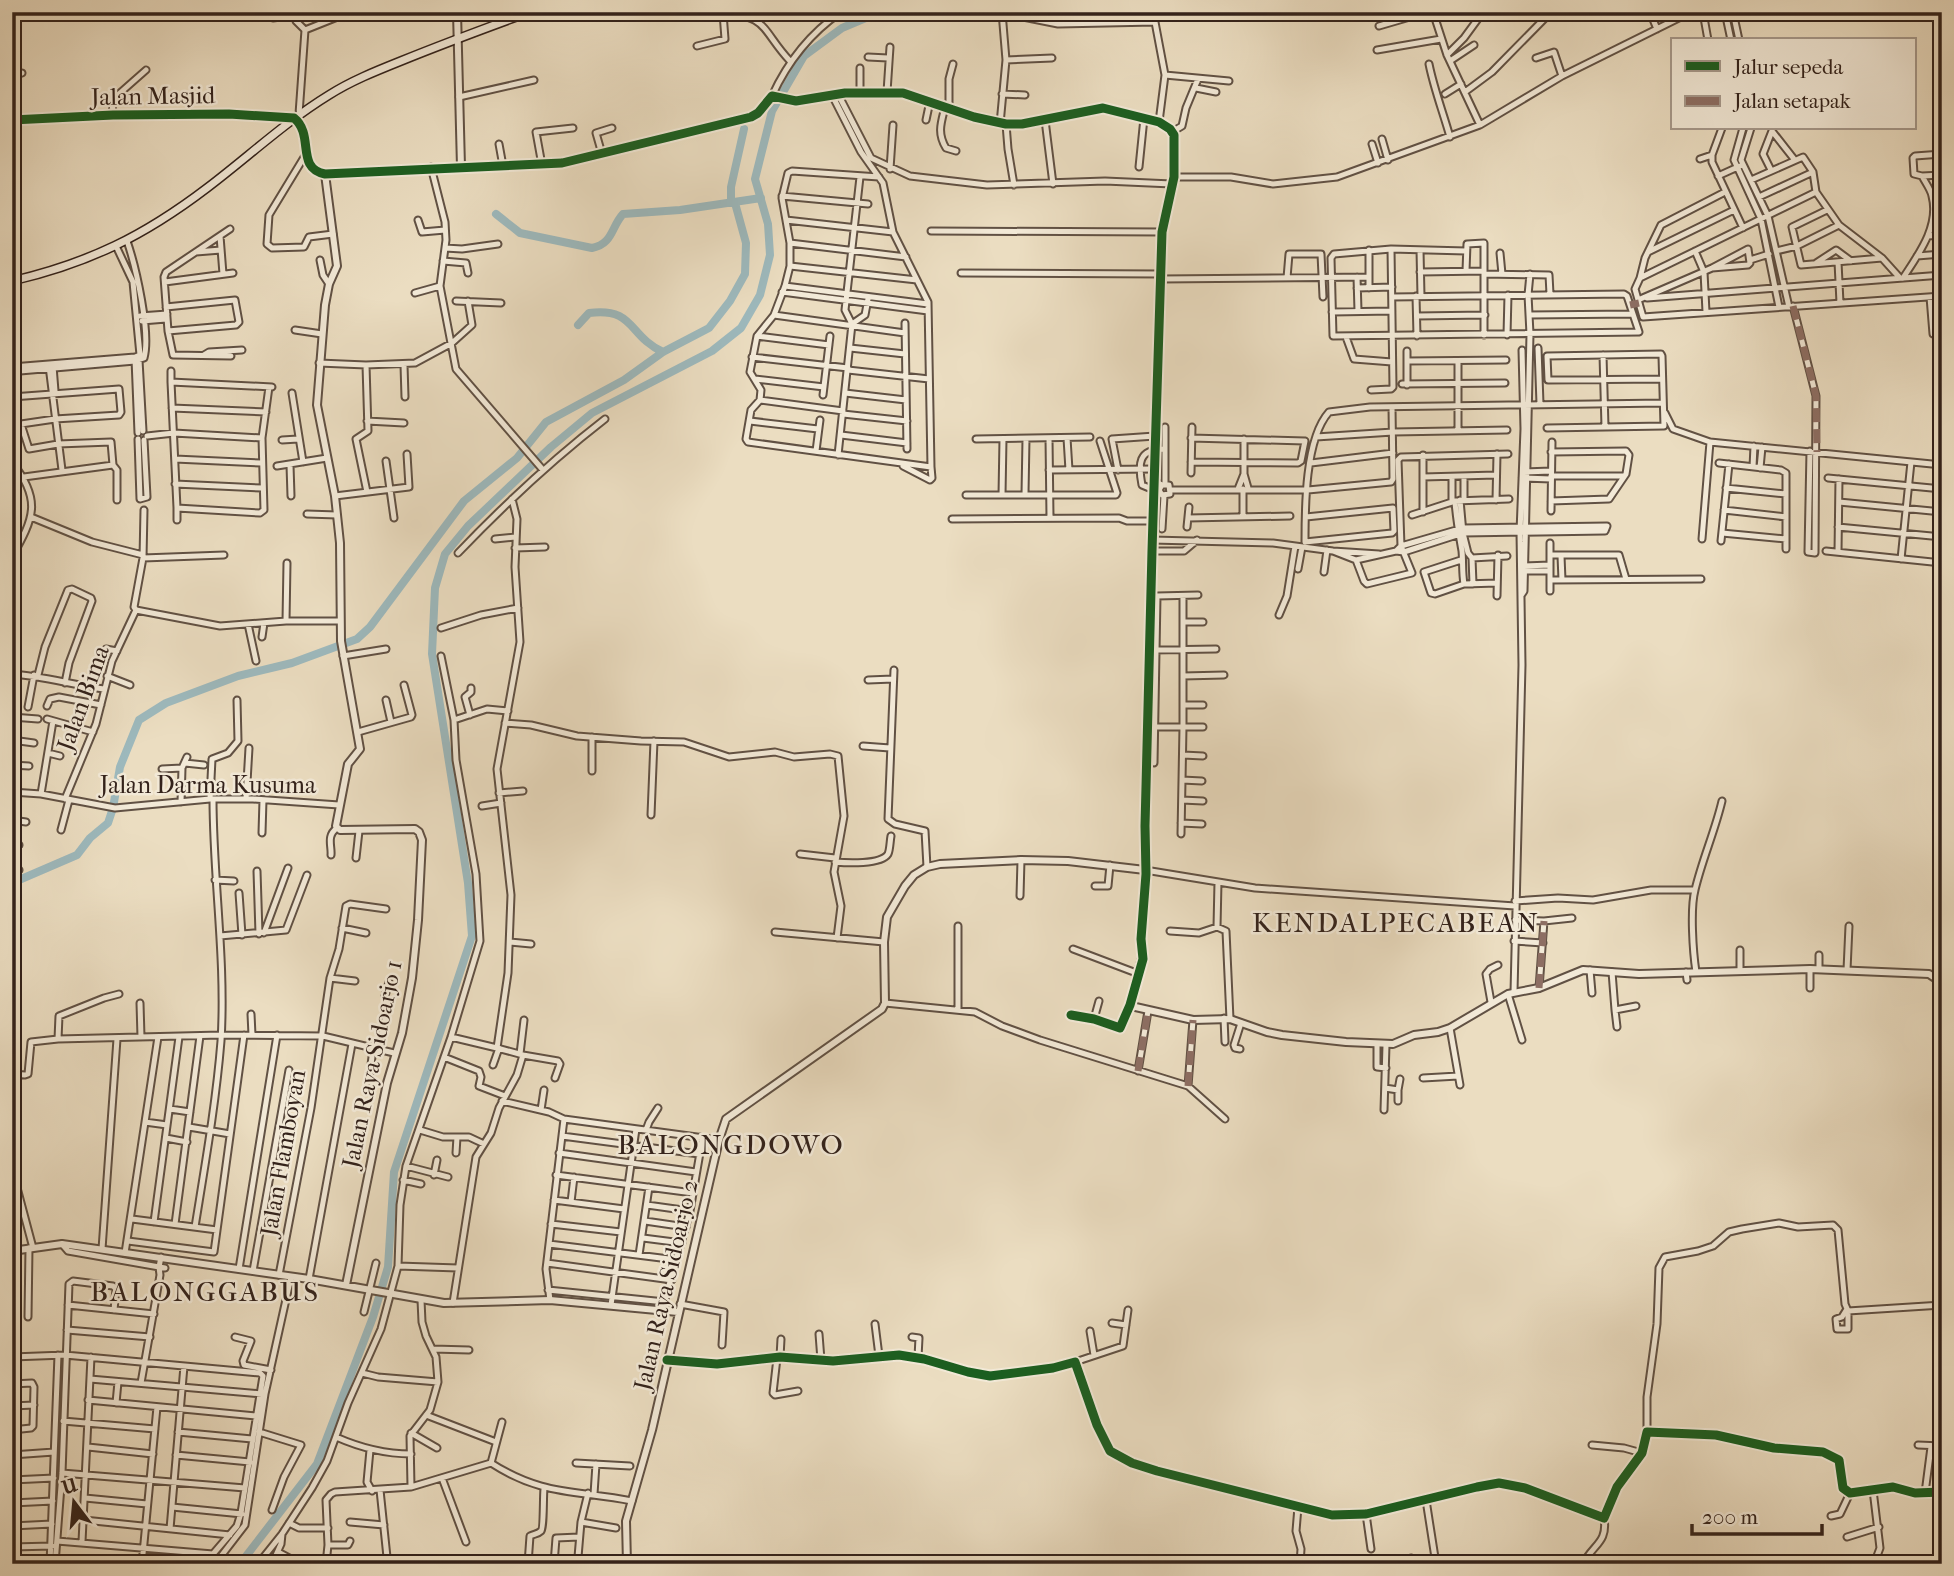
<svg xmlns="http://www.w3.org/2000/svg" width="1954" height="1576" viewBox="0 0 1954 1576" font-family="'IM FELL French Canon',serif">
<rect width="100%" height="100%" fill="#ebddc1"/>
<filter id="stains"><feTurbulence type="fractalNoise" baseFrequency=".00286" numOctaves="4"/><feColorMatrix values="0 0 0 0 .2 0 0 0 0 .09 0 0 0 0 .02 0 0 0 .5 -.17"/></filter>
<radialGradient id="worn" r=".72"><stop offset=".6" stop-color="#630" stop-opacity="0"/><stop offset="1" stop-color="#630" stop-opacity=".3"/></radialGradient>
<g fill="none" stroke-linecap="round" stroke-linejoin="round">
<path stroke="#9db9bd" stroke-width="8" d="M731,203V187L744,129
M496,214L520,233L592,248C613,244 611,227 623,214L680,210L761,198
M578,325L589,313C635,307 628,336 663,352
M12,883L77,855L90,838L108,823L113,808L120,767L139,720L166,703L238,676L292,663L357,639L370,627L464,501L517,458L546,422L624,380L663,352L709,328L730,301L745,274L746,243L735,203
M240,1564L317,1464L373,1317L388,1267L394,1172L472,936L468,883L432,654L435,588L445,554L468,526L551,447L592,413L712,351L741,328L760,295L770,255L768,224L755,179L772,111L804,56L842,28L880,12"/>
<g stroke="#615144" stroke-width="9">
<path id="minor" d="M294,12L296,21L305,30
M1077,12L1078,23
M1433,12L1447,55L1480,125
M1650,12L1657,29
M1703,12L1708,40
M1725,12L1731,40
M1733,12L1739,40
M719,13C769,15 761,30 790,61
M1002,13L1058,24L1155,22L1165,75
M273,18L295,15
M1379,26L1427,12
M697,46L725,39L723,13
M1377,50L1441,39
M1447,55L1464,38L1483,12
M868,57L888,58
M1536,58L1554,52L1562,76
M1006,60L1052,58
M1450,61L1474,45
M1429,64C1434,89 1443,112 1450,137
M12,76L22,73
M1196,88L1216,92
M860,92V68
M887,92L890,47
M1465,92L1492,72L1551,12
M838,94L871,158L910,176L987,185L1105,181L1172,184
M1002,94L1025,95
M1445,94L1461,84
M832,95L861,152L883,183L893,232L928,302L931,467L748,442L746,439L751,410L760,400L761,390L750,372L757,336L774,315L785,286L790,266V243L782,198L788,173L792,171L879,177
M772,96C788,61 809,34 841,12
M459,97L534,80
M945,107C941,123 937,133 946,148L956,151
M949,108V79L953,64
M299,114L305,30L350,12
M113,115L112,100L146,70
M926,120L930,101
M1045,120L1053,184
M1159,122L1165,75L1229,81
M1000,124L1006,60L1002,12
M1006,124L1008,149L1014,185
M1722,128L1712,155V162L1743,228
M1743,128L1734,160L1761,219L1779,307
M1751,128L1741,160L1768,216L1789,307
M1772,131L1794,159
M1172,132L1182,126L1186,108L1198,79
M1382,139L1388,160
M499,144L503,166
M1372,144L1378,163
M306,154L269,215L267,244L272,248L304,247L309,237L333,234
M602,154L596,133L612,128
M1700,159L1712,155
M542,165L536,132L573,128
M431,167L445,222L446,240L440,286L456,369L543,470
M1139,167L1144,118
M890,169L893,125
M1771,170L1763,154L1772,131
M1718,176L1740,166
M1922,176L1942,175
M1174,177H1231L1273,184L1337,177L1480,125L1562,76L1691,12
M1751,180L1803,157L1813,172L1816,192L1839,225L1882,258L1900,278
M1816,192L1640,278L1635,289L1643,317L1942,296
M782,196L868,204
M1759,197L1813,172
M1827,210L1792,227L1801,265L1882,258
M418,220L422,232L445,230
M786,220L893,232
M230,229L166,272L164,277L168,331L173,355L231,356
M931,231L1162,232
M220,236L223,274
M1928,236L1942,235
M790,243L906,257
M445,248L462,249L498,244
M1369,250V288
M1420,250L1421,296
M1695,251L1704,272L1706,312
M1776,251L1797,246L1839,225
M196,252L221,250
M1648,252L1734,210
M1500,253L1502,274
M1917,256L1942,254
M320,260L323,275L329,284
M1750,260L1769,254
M443,261L466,263L468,273
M1838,262L1840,303
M1816,263L1836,250L1851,261
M790,266L917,280
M1466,271L1467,244L1484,243V335
M1420,272L1484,271
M961,273L1161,274
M1484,274L1549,275L1550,294
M1357,277L1358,311
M1287,278L1289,254H1321L1323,297
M1640,278L1645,258L1661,225L1725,192
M1903,278C1918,255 1940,226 1932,196C1931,190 1925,182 1922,176L1914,174L1913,158L1915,156L1942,154
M1161,279L1369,277
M165,282L233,273
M785,286L928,304
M1357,288L1392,287
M782,292L928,311
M415,293L440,286
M1416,296L1417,336
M1392,297L1624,294L1627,296L1639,332L1333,336L1331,258L1334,254L1391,249L1466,251
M1930,297L1933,334L1942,336
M1647,298L1942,275
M1638,300L1712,268L1748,249L1750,263L1748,265L1712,268
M456,301L501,303
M1793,306L1816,396L1815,553L1808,552L1810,451
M166,307L235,300L239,322L236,325L168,331
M1332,312L1392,311
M774,315L905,333
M1529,315L1633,314
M140,316L167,314
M1417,316L1485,315
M142,321L166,319
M905,323L907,449
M852,324L865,315L868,299
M295,330L322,334
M1507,335L1508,295
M757,336L829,345
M1346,337L1354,359L1392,362
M850,348L905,354
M1538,348L1540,404
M1407,351V385
M204,355L209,352L242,350
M1603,355L1605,427
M752,357L848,368
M135,359L138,433
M139,360L143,431
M1407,361L1506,360
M1458,361V431
M319,363L366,365L415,363L452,343L472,325L468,301
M366,365L368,431L356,439L367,492
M404,365L405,397
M49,366L62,470
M53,366L55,391
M12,367L135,357L140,355L133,282L116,246
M12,368L20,371L135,361L144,358C151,333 136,267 127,241
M848,370L929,379
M171,371V382L272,387
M755,379L824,387
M171,382L177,508L260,513L264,510L262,438L269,387
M1402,384L1505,383
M1371,390L1391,389L1393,387L1391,249
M292,393L303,462
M845,393L906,400
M823,395L830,336
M12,397L119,389L121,412L119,415L55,419L21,424L29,449L58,444L111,442L113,465
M760,400L843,411
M172,408L266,412
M1665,413L1673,429L1710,442L1942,465
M843,414L907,421
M367,421L404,423
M750,421L818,429
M1547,428L1664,426L1662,356L1661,354L1547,356L1548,380L1662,379
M841,435L907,443
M147,436L174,433L262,438
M1316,437L1393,432L1507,430
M1049,438L1050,517
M1067,438L1069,470
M138,439L140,499L147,497L144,440
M976,439L1090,437
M1244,439V474
M282,440L298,439
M816,451L820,420
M838,455L852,324L845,310L860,177
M175,459L261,463
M386,461L394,518
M12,462C42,500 34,518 12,557
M1191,462L1298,463L1301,461L1305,441L1191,438
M1311,463L1393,453
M1719,463L1781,470L1786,473V549
M290,465L291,496
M277,466L327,458
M903,466L930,480L932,478L931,467
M1753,467L1754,446
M1760,468L1762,447
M1049,470L1155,469
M1118,470L1112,439L1155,436
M1524,472L1551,471
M1191,473L1192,427
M1464,476V500
M1551,476H1624
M24,477L113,465L117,470V500
M1423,477L1496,475
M1452,477V502
M1522,478L1551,479
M1828,478L1942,489
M1154,481L1162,485H1169L1170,494L1162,495L1159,490L1162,485
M175,484L262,488
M1165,484V427
M1726,488L1786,494
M1238,489L1244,474L1248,488
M1154,490L1142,485C1138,464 1138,449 1164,449
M1171,490H1308L1391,482L1393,479L1392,407
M1025,494L1026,439
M966,495H1116L1117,493L1100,441
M1002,495L1003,439
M335,496L409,487L407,454
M1460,500L1463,533L1468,553L1472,558L1473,584
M1496,500L1497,454
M1455,501C1456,518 1459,534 1462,551C1463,561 1462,573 1464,584
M1551,501L1609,499L1626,474L1629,455L1626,451L1551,452
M1839,502L1942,512
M1724,510L1786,517
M1551,511L1552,442
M1423,512V455
M307,514L337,515
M1412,515L1455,501L1509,499
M31,517L92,542L143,555
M1243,517V489
M1306,517L1393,508L1394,531L1392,533L1305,542C1305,507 1305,439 1329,412L1370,407L1663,403
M1188,518L1290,516
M952,519L1119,518L1127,521H1153
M177,520V508
M1187,527L1189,507
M1838,527L1942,537
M1162,529L1164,496
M1722,533L1786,539
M495,539L515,537
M1702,539L1710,442
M1152,540L1273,543L1333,551L1379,554
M1721,541L1729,464
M1550,543V591
M515,548L545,547
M1152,551H1184L1197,540
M1333,551L1356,560L1396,551L1404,552L1463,533L1605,531L1607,526L1463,528L1401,546L1396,551
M1826,551L1942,563
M1838,552L1839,479
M458,553C504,505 552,460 605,419
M1550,555H1619L1626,579
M1561,556L1562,580
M143,558L224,555
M1472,558L1507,556
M1901,559L1911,462
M1356,560L1364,581L1367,584L1412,573L1401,546L1398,460L1401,457L1508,454
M1461,560L1424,572L1431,593L1435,594L1464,584L1497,583
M1524,566L1550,565
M1298,569L1302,547
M1522,571H1550
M1324,572L1327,550
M1550,580L1701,579
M1522,594L1524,591L1530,334L1528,295L1530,274
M1183,596V727H1203
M1497,596L1498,555
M136,610L220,626L286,621H339
M1279,615L1287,596L1295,546
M286,621L287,563
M1183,622H1203
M248,624L256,661
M441,628L481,615L518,608
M262,637L264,623
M106,649L117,651
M1153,650L1216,649
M343,656L386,649
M894,670L888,819L895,824L925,831L927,867
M12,674C43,676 73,685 104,689
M38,675L45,647L68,590L72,589L91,598L92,601L69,663L65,683
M107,676L130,685
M1183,676L1224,675
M868,680L893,679
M386,700L391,722
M1183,705H1203
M47,706L50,699L59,697L101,705
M28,707L34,675
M470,715L465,697L471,692V688
M12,717L38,719
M47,719L93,732
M454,720L487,709L508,711
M505,723L531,725L577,736L641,741L684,742L729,757L775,752L794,757L830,754L838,756L844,816L834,872L841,906L837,938
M1155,727H1183L1181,834
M358,732L411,717L412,715L404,685
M592,737V771
M12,740L34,743
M863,746L890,748
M48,753L60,756
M1183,755L1203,756
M185,763L204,765
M1154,763L1157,596L1198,595
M12,765L29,766
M162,769L182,768
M1182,780L1202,781
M12,792L41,794L115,808L210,799H253L339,805
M499,793L523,791
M41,794L53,721
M65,799L96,724L112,661L136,610L134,607L143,558L144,510
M210,799L212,759L228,753L238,741L237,700
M246,799L249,748
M1182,800L1203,801
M181,802L182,768L187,757
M482,806L501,803
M651,815L654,741
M12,820L26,822
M1181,823L1202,824
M61,830L69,800
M262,833L263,800
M12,844L19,845
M800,854L835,858
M331,855C332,846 326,836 337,828
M356,858L359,831
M835,862C846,863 881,865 888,854C890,850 890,841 891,836
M12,869L19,870
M1145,870L1255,888L1515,906
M257,871L259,934
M215,880L234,881
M1095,886H1108L1110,865
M239,893L242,935
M1020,896L1021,860
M1515,901L1558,898L1593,900L1651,890H1695
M1515,920L1544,921L1572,918
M958,926V1009
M1217,927L1218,882
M342,928L366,933
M1170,931L1199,933L1217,927L1226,931L1230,1019
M775,932L884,942
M264,933L288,868
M220,936L286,930L307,875
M1514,941L1543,943
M510,942L531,944
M1073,949L1139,974
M1740,950V971
M1819,969V955
M1590,970L1592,993
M1847,970L1849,926
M1612,972L1615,1010L1636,1006
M1686,972L1687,980
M1696,972C1693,952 1690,909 1695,890C1702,860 1715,831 1722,801
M330,978L355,981
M1539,988L1544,921
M1810,988V969
M1514,992L1522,665L1520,532L1524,429L1522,350
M1508,994L1522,1040
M1491,1002L1486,974L1490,969L1498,965
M140,1003L141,1037
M885,1003L975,1012L1002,1026L1040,1040L1188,1086L1225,1119
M1615,1010L1617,1027
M251,1014L252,1035
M1071,1015L1094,1019L1119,1029L1130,1005
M1224,1018L1225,1042
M1094,1019L1099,1001
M1450,1028L1460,1085
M451,1037L497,1048
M58,1039L59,1016L104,998L119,994
M1377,1045V1067L1386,1068
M1240,1049L1235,1048L1234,1045L1241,1023
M379,1051L388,1003L385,996L389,982
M520,1054L524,1020
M523,1055L558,1061L560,1064L555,1078
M12,1057L13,1050
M444,1057L479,1071L481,1077L479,1086L505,1096
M493,1065L499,1048
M1138,1071L1148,1011
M12,1074L25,1075L28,1074L31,1042L58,1039L221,1035L323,1036L394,1053
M1423,1078L1458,1076
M369,1080L373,1049
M1188,1086L1193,1020
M1385,1088L1398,1090V1101
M1398,1090L1400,1079
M502,1101L549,1112L564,1119L719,1140
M12,1102L18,1075
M170,1109L190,1112
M541,1110L544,1090
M1384,1110L1386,1045
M145,1122L167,1125
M189,1127L230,1134
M420,1130L443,1137H469L484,1144
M646,1130L649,1122L658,1108
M562,1136L699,1154
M166,1138L187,1142
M456,1153L457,1137
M559,1153L696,1172
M406,1166L448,1177
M12,1169L33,1248
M434,1175L437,1160
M556,1175L693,1193
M403,1180L421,1184
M554,1200L624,1209
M571,1202L574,1177
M647,1205L690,1211
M132,1219L217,1230
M645,1221L686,1227
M154,1222L179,1037
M175,1224L200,1036
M551,1224L621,1232
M195,1227C205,1165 216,1103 221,1041C226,960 213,879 213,799
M643,1238L682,1243
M128,1241L214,1252L244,1035
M62,1244L68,1251L165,1268
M549,1244L677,1260
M102,1249L117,1039
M125,1253L158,1037
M639,1255L649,1187
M547,1263L672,1280
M398,1266L458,1268
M239,1269L277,1035
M253,1271L289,1070
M279,1275L311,1108L330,978L339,949L346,906L350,904L386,909
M309,1279L352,1044
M548,1290L665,1302
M550,1300L546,1269L564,1119
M453,1303L476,1157L491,1133L499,1108L517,1075L523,1055L497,1048L508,973L511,895L497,769L520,642L515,567L517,519L512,499
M680,1304L724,1312L722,1345
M68,1305L154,1314
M611,1305L636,1129
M1847,1309L1842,1317L1836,1319L1837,1329H1848V1311
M662,1310L690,1211L702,1141L700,1137
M364,1312L376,1263
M28,1317L29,1248
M1112,1323L1126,1325
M875,1324L879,1356
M67,1330L150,1337
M1090,1331L1094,1355
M819,1334L821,1360
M235,1337L251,1341L243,1361L244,1365L271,1370
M912,1337L919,1338L918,1357
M433,1349L469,1350
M12,1357L65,1355L260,1373L263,1376L241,1513L237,1526L213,1554L57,1541
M780,1357L781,1339
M777,1358L773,1393L775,1395L798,1391
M667,1360L717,1364L780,1357L833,1361L899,1355L924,1359L968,1372L990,1376L1053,1368L1075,1362L1097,1425L1110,1451L1132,1463L1157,1471L1332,1515L1366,1514L1477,1487L1499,1483L1525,1488L1604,1518L1617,1487L1642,1453L1647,1432L1716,1435L1774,1448L1823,1452L1839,1460L1843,1488L1850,1493L1893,1487L1915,1493L1942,1492
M1075,1362L1123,1346L1128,1310
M362,1373L378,1377L438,1382
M90,1379L262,1394
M141,1383L160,1275L159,1267L161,1257
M12,1384L32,1383L34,1387L33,1426L31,1428L12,1430
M88,1400L256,1416
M116,1403L118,1382
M12,1406L34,1405
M426,1415L496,1442
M63,1421L155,1429
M178,1432L252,1439
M259,1432L301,1445L284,1477L272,1510
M1647,1432V1397L1657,1324L1659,1268L1665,1257L1698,1251L1713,1246L1729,1232L1742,1229L1779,1223L1798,1227L1833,1225L1838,1230L1845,1304L1848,1311L1942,1305
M411,1433L437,1448
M336,1437C361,1448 384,1454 411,1454
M1592,1445L1624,1448L1642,1453
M1918,1445L1942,1446
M88,1447L153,1454
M370,1450L367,1482L372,1491
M12,1455L54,1452
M176,1455L250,1462
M491,1463L502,1422
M576,1463L630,1466
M62,1473L245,1488
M442,1478L466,1542
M12,1480L54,1478
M411,1487L410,1436L430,1410L438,1382L436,1357L426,1336L422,1322L421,1300
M380,1490L387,1557L392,1562L402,1563
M1873,1490L1880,1548L1874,1564
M1925,1493L1931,1447
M594,1494L596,1464
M85,1498L147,1504
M1426,1500L1436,1564
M12,1503L53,1501
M172,1507L242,1514
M1298,1507L1296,1531L1301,1549L1300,1564
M1366,1514L1371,1549
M1831,1516L1840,1514L1850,1493
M84,1520L230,1535
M350,1522L384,1525
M581,1522L588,1493
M289,1523L299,1528H328
M12,1526L52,1524
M170,1529L184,1366
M1847,1537L1879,1527
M82,1542L91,1357
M328,1545H348L350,1541
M12,1547L52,1546
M278,1552L293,1560L315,1564
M578,1557L581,1522L616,1528
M50,1564L58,1355
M55,1564L62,1473L69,1284L73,1281L113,1286L116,1289L114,1310
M96,1564H113
M142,1564L157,1407
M215,1564L245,1525L265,1394L291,1277
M258,1564L282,1534L312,1488L327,1461L348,1403L381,1329L398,1266L400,1205L406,1166L451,1037L480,941L476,874L456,760L454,720L441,656
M272,1564L281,1544L282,1534
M326,1564L328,1545L326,1500L331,1494L335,1492L411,1487L491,1463C542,1496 576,1490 632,1501
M528,1564L530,1536C534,1534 538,1534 541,1531C544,1528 543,1496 544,1489
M554,1564L556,1538L579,1537
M1410,1564L1411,1558
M1583,1564C1593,1544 1608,1543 1604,1518"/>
</g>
<g stroke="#615144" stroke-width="10">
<path id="tertiary" d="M457,12L461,167
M12,120L113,115L229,114L294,118C315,135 295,168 325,174L562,163L751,117L758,113L772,96L796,101L845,93H903L974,117L1006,124H1022L1103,108L1159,122L1170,129L1174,135V177L1162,232L1152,551L1145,826L1146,874L1141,939L1143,954L1130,1003L1131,1006L1193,1020L1230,1019L1267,1032L1282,1035L1346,1042L1393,1044L1414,1035L1438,1032L1450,1028L1508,994L1539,988L1583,970L1639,974L1810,969L1929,974L1938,980L1942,993
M325,174L337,266L329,284L325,305L317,405L335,496L340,543L341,641L360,749L348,764L336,826L340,830L415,829L419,832L422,840L418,920L412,978L402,1033L387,1083L346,1285
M12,1251L62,1244L309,1279L444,1303L550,1300L678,1312
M627,1564L626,1521L652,1430L719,1140L726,1119L882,1009L885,1003L884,942L887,917L905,886L914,875L927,867L940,864L1021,860L1068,861L1145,870"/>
</g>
<g stroke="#33221b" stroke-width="10">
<path id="secondary" d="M12,281C89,263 144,236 207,188C248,157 285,122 329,95C351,81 376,71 401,61C443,44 486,28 530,12"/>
</g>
<use href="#minor" stroke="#f2e9d7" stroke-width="5"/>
<use href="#tertiary" stroke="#f2e9d7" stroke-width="6"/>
<use href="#secondary" stroke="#f2e9d7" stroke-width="7"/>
<path stroke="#8d6e63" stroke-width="7" stroke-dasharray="14 7" stroke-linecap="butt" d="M1630,305L1639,303
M1793,306L1816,396L1817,452
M1539,988L1544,921
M1138,1071L1148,1011
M1188,1086L1193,1020"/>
<g stroke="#f2e9d7" stroke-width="13">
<path id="cycleway" d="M12,120L113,115L229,114L294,118C315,135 295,168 325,174L562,163L751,117L758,113L772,96L796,101L845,93H903L974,117L1006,124H1022L1103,108L1159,122L1170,129L1174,135V177L1162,232L1152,551L1145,826L1146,874L1141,939L1143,959L1130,1005L1120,1028L1094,1019L1071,1015
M667,1360L717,1364L780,1357L833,1361L899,1355L924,1359L968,1372L990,1376L1053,1368L1075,1362L1097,1425L1110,1451L1132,1463L1157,1471L1332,1515L1366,1514L1477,1487L1499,1483L1525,1488L1604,1518L1617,1487L1642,1453L1647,1432L1716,1435L1774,1448L1823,1452L1839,1460L1843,1488L1850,1493L1893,1487L1915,1493L1942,1492"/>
</g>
<use href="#cycleway" stroke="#1b5e20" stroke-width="9"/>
</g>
<g text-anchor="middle" stroke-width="5" stroke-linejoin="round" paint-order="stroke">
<g font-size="24" fill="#33221b" stroke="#f2e9d7">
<text transform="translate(153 96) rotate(-1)" y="8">Jalan Masjid</text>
<text transform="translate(83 698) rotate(-70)" y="8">Jalan Bima</text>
<text x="208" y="793">Jalan Darma Kusuma</text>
<text transform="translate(372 1064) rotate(-78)" y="8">Jalan Raya Sidoarjo 1</text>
<text transform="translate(283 1153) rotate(-80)" y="8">Jalan Flamboyan</text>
<text transform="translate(666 1285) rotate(-77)" y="8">Jalan Raya Sidoarjo 2</text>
</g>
<g font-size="28" letter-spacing="2" fill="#33221b" stroke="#f2e9d7">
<text x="1396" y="932">KENDALPECABEAN</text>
<text x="731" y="1154">BALONGDOWO</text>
<text x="205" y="1301">BALONGGABUS</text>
</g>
</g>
<rect width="1954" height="1576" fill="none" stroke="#ebddc1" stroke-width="42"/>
<rect x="14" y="14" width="1926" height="1548" fill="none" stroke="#33221b" stroke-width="3.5"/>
<rect x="21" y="21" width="1912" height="1534" fill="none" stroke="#33221b" stroke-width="2"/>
<rect x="1671" y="38" width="245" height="91" fill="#f2e9d7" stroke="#a6998c" stroke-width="2"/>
<rect x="1685" y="61" width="35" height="10" fill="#1b5e20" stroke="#a6998c" stroke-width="2"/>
<text x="1734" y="74" font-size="21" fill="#33221b">Jalur sepeda</text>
<rect x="1685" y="96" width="35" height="10" fill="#8d6e63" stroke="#a6998c" stroke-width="2"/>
<text x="1734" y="108" font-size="21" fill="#33221b">Jalan setapak</text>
<g transform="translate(74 1502) rotate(344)" stroke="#f2e9d7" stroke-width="5" paint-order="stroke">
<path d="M0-5L12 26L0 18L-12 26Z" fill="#33221b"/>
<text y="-10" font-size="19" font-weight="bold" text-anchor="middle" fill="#33221b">U</text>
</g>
<path d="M1692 1524v10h130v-10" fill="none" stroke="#33221b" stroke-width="3.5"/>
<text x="1702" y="1524" font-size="21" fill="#33221b" stroke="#f2e9d7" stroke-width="5" paint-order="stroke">200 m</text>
<rect width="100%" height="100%" filter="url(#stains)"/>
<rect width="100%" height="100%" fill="url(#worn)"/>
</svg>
